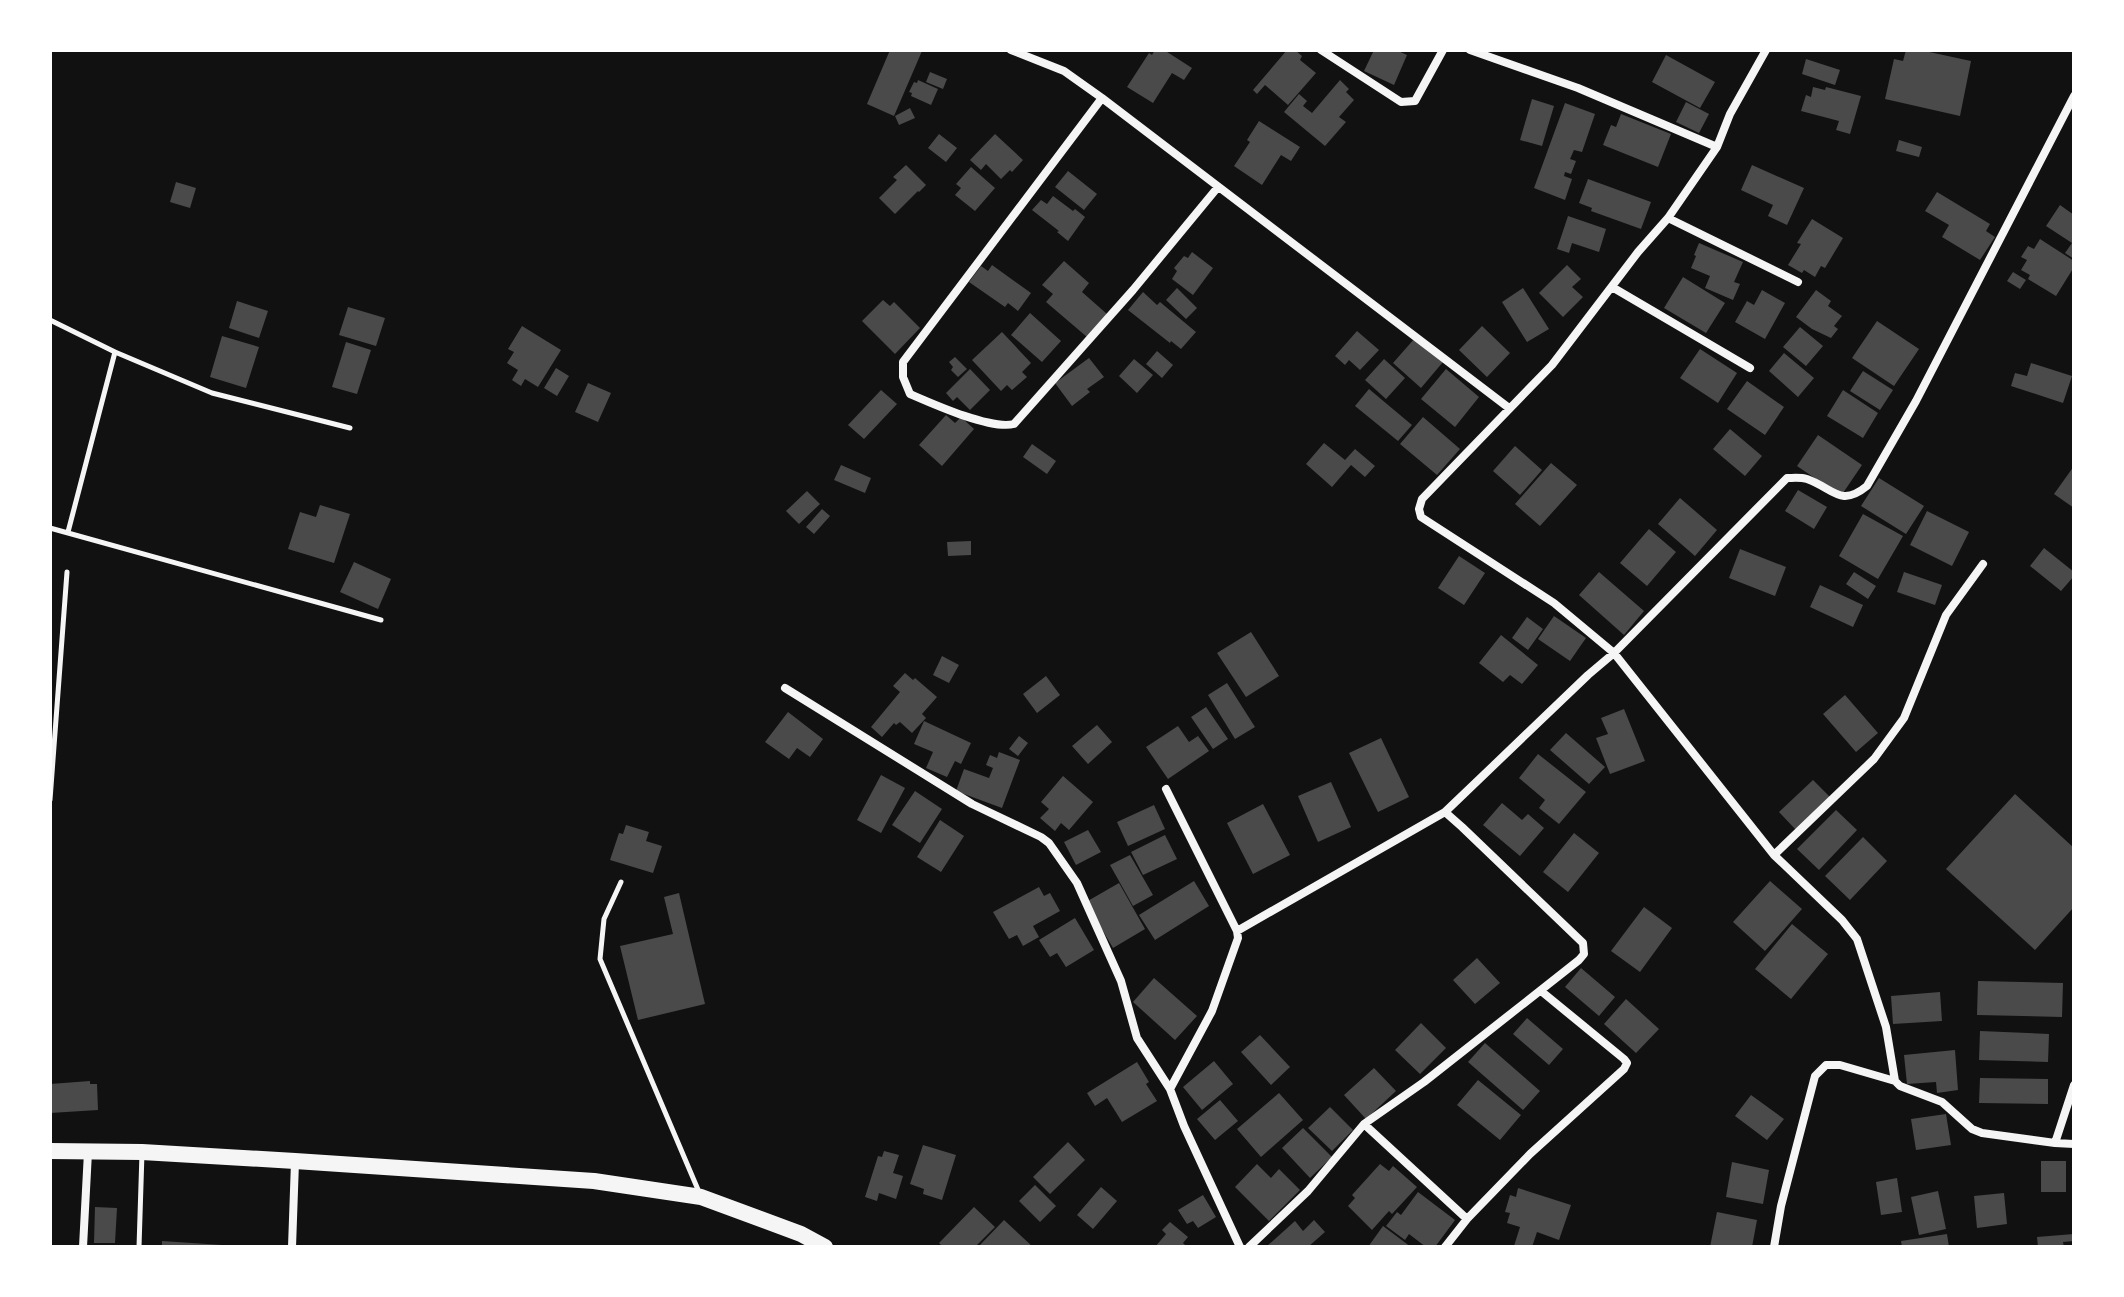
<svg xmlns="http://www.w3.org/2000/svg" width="2124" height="1297" viewBox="0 0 2124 1297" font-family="Manrope,sans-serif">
<rect width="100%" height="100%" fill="#111"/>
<path fill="#4a4a4a" d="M890,50L922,51L894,116L867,104Z
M1155,50H1164L1192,68L1184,80L1172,73L1153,103L1127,87L1149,53L1152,55Z
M1287,50H1295L1302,56L1300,60L1316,73L1288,105L1265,85L1257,94L1253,90Z
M1374,50H1396L1407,55L1394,85L1364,71Z
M1906,50H1920L1971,61L1960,116L1885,99L1894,59L1903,61Z
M1666,55L1715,82L1700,108L1652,82Z
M1806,59L1840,70L1835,85L1802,74Z
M930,72L947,79L943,89L926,82Z
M918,80L938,89L931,105L911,96L912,93L909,92L914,82L917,83Z
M1340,80L1349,89L1346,92L1354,100L1339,117L1346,122L1325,146L1284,112L1299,94L1307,101L1303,106L1312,113Z
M1813,87L1825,90L1826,87L1861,96L1850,134L1836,130L1839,121L1801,111L1806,95L1811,97Z
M1532,99L1554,106L1542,146L1520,140Z
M1686,102L1709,114L1699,133L1676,122Z
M1565,103L1595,114L1582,152L1574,150L1570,159L1576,161L1571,174L1565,172L1564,176L1572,179L1565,200L1534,188Z
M910,108L915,118L899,125L895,116Z
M1621,114L1671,134L1658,167L1603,145L1611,125L1616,127Z
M1259,121L1300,147L1291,161L1281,155L1262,185L1234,166L1250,142L1247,140Z
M939,134L957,148L946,162L928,148Z
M995,134L1023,160L1012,172L1010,170L1001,179L986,164L981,170L970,160Z
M1899,140L1922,147L1919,157L1896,151Z
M906,165L926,185L919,192L918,191L895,214L879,198L897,180L893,177Z
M1752,165L1804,188L1787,225L1768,216L1773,205L1741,190Z
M971,167L995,188L975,211L955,195L961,188L956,184Z
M1068,171L1097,194L1084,210L1055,187Z
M1588,179L1651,202L1641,229L1591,211L1592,208L1579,203Z
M176,182L196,188L190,208L170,202Z
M1937,192L1990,224L1986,231L1995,237L1980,260L1942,237L1949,225L1925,211Z
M1053,196L1073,211L1075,209L1085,217L1068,241L1057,232L1059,231L1032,210L1041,200L1047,204Z
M2060,205L2074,215V259L2065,253L2072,243L2046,226Z
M1568,216L1606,229L1599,252L1572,243L1569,253L1557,249Z
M1812,219L1843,238L1825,268L1821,266L1815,277L1804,270L1802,273L1788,265L1801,244L1797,243Z
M2040,239L2074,261V267L2056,296L2028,279L2030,275L2021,270L2027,260L2021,257L2028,246L2034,249Z
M1699,243L1743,262L1734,282L1740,284L1733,300L1705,288L1710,276L1691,268L1696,256L1694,255Z
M1192,252L1213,268L1193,295L1172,279L1177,271L1174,268L1184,256L1188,258Z
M1064,261L1089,283L1082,292L1107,314L1087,337L1046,302L1053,294L1042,285Z
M992,265L1031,293L1018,311L1008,303L1005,307L969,282L981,266L988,271Z
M1567,265L1581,279L1572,287L1583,297L1563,317L1539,293Z
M2013,272L2026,280L2020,289L2007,281Z
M1683,277L1725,303L1706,333L1664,308Z
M1177,288L1197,308L1186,319L1166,300Z
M1523,288L1549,329L1527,342L1502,302Z
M1762,290L1785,303L1765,339L1735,322L1747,301L1754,305Z
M1816,290L1831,301L1828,306L1842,316L1834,326L1838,329L1831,338L1812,329L1796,317Z
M1143,292L1157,305L1160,302L1196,332L1181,349L1171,341L1170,343L1128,310Z
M883,300L890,306L894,302L920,328L895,354L862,321Z
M237,301L268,311L259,338L229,328Z
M348,307L385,318L376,346L339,335Z
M1030,313L1061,341L1042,362L1011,335Z
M1877,321L1919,349L1894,386L1852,358Z
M522,326L561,350L538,387L525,379L521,386L512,380L518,370L507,363L514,352L508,349Z
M1482,326L1510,353L1487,377L1459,350Z
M1800,327L1823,346L1806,366L1783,347Z
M1357,331L1379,350L1360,370L1349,360L1345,365L1335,356Z
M1002,332L1031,363L1022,372L1027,377L1012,390L1007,385L1001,391L972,360Z
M222,336L259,347L246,388L210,377Z
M1415,338L1443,362L1421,388L1393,363Z
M346,342L371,350L357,394L332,387Z
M1700,349L1737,373L1718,403L1680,378Z
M1157,351L1173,365L1162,378L1146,364Z
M1784,353L1814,378L1798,397L1769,371Z
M955,357L967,369L958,377L951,370L953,367L949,362Z
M1089,358L1104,377L1087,389L1090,392L1072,406L1055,383Z
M1134,359L1153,375L1137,393L1119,376Z
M1384,359L1405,378L1386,399L1365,380Z
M2031,363L2072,376L2063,403L2011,386L2015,373L2027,376Z
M556,368L569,376L557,396L544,388Z
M970,369L990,390L970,410L957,397L953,401L946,393Z
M1446,369L1479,397L1455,427L1421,399Z
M1863,371L1893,390L1880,410L1850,391Z
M1747,381L1784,407L1765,435L1727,409Z
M588,383L611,393L598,422L575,412Z
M1369,389L1412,425L1398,441L1355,406Z
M881,390L897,404L864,439L848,425Z
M1843,390L1878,413L1863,438L1827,416Z
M946,415L955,423L961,417L974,429L942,466L919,445Z
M1423,417L1460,449L1437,475L1400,444Z
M1730,429L1762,456L1745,476L1713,449Z
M1818,435L1862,465L1841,496L1797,466Z
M1324,443L1345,460L1355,449L1375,466L1365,477L1351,465L1332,487L1306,464Z
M1032,444L1056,461L1047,474L1023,457Z
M1515,446L1542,470L1520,495L1493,471Z
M1551,463L1577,485L1540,526L1515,504Z
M841,465L871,478L865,493L834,480Z
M2074,466V508L2054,494Z
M1879,478L1924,506L1906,534L1861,506Z
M1798,490L1827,507L1814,529L1785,511Z
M807,491L820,504L799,524L786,511Z
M1680,498L1717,530L1695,556L1658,524Z
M320,505L350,514L334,563L288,549L300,512L316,517Z
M822,509L830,516L814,534L806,527Z
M1927,511L1969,532L1952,566L1910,545Z
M1863,514L1903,536L1878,579L1839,556Z
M1649,529L1676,552L1647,586L1620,563Z
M971,541V555L948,556L947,542Z
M2044,548L2074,572V576L2061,591L2030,566Z
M1740,549L1786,567L1775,596L1729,578Z
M1459,556L1485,573L1464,605L1438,588Z
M354,562L391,579L378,609L340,592Z
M1599,572L1644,611L1624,635L1579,595Z
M1854,572L1876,586L1868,599L1846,584Z
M1904,572L1942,585L1935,605L1897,592Z
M1820,585L1863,605L1853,627L1810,607Z
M1554,616L1586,638L1570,661L1538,639Z
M1527,617L1543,629L1528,650L1512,638Z
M1251,632L1279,676L1246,697L1217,653Z
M1501,635L1538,665L1522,684L1510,675L1503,682L1479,663Z
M942,656L959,665L949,683L933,675Z
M905,673L913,680L915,678L937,697L922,714L926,718L912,733L900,722L896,725L894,723L882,737L871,727L900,692L893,686Z
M1046,676L1060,695L1037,713L1023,694Z
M1227,683L1255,727L1235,739L1208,695Z
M1845,695L1878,733L1856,752L1823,714Z
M1206,707L1228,739L1213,749L1191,717Z
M1624,709L1645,761L1610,774L1596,738L1608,734L1601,718Z
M788,712L823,739L810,757L797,748L789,759L765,742Z
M924,721L971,743L961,764L955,761L947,777L926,768L933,752L914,744Z
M1097,725L1112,742L1088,764L1072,746Z
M1178,726L1189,742L1198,736L1209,751L1168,779L1146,747Z
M1566,733L1605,767L1589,784L1550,750Z
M1019,736L1028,743L1018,756L1009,749Z
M1381,738L1409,797L1378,812L1349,753Z
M999,752L1020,760L1002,808L956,791L964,769L989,778L993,768L986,765L990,755L997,758Z
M1538,754L1586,792L1559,824L1539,808L1545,800L1519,778Z
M881,775L905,788L881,833L857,820Z
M1063,776L1093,802L1069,830L1061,823L1055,831L1040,818L1049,809L1041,802Z
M1813,780L1830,797L1796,830L1779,812Z
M1331,782L1351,827L1318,842L1298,796Z
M915,791L942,809L920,843L892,825Z
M2015,794L2074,848V907L2035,950L1946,869Z
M1502,803L1522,820L1528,814L1544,828L1520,856L1483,825Z
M1263,804L1290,855L1253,874L1227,823Z
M1154,805L1165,829L1128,846L1117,822Z
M1836,810L1857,830L1819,870L1797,849Z
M940,820L964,836L941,872L917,857Z
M626,825L649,832L646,841L662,846L653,873L610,860L619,833L623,834Z
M1088,830L1101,852L1076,865L1064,842Z
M1574,833L1599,853L1568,892L1543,872Z
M1165,835L1177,859L1143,875L1131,852Z
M1863,837L1887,861L1850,900L1825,876Z
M1130,855L1153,895L1133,906L1110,865Z
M1194,881L1209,906L1155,940L1139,915Z
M1770,881L1802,909L1765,951L1733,922Z
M1119,883L1145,929L1113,948L1086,902Z
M1039,887L1044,896L1050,893L1060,911L1033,926L1039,937L1023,946L1017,935L1009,939L993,912Z
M679,893L705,1004L638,1020L620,946L673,934L664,897Z
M1644,907L1672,928L1640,972L1611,951Z
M1075,918L1094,950L1066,967L1057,953L1050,957L1039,940Z
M1792,924L1828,954L1791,999L1755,969Z
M1477,958L1500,983L1475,1004L1453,980Z
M1581,968L1615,997L1599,1016L1565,987Z
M1154,978L1197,1016L1175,1040L1133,1002Z
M1978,981L2063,983L2062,1017L1977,1015Z
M1940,992L1942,1021L1893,1024L1891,996Z
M1626,999L1659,1029L1636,1053L1604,1024Z
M1527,1018L1563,1049L1549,1065L1513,1034Z
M1421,1023L1446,1048L1420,1074L1395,1050Z
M1980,1031L2049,1034L2048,1062L1979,1060Z
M1260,1035L1290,1067L1271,1085L1241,1052Z
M1485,1043L1540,1091L1523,1110L1468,1062Z
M1955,1050L1958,1090L1937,1093L1936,1082L1907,1084L1904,1055Z
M1214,1061L1233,1084L1202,1110L1183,1087Z
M1137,1062L1149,1082L1146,1084L1157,1101L1122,1122L1107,1098L1095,1106L1087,1093Z
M1374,1068L1396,1091L1366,1119L1344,1095Z
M1980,1078L2048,1079V1104L1979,1103Z
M1478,1080L1521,1115L1500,1140L1457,1105Z
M90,1081V1084H97L98,1110L50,1113V1084Z
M1279,1093L1303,1120L1261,1157L1237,1129Z
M1751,1095L1784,1119L1767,1140L1735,1116Z
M1220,1100L1238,1121L1215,1140L1197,1119Z
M1330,1107L1353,1130L1332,1151L1308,1128Z
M1946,1114L1951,1145L1916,1150L1911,1119Z
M1303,1128L1332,1157L1310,1178L1282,1148Z
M1068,1142L1085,1160L1050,1194L1033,1177Z
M923,1145L956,1155L942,1200L923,1194L924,1189L910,1184Z
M884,1151L899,1155L893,1173L903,1176L896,1199L879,1193L877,1201L865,1197L878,1156L882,1157Z
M2041,1161H2066V1192H2041Z
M1732,1162L1769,1170L1763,1204L1726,1197Z
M1257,1164L1271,1178L1279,1169L1300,1190L1269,1221L1235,1187Z
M1380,1164L1389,1171L1393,1166L1417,1187L1392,1214L1389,1211L1372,1230L1348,1206L1355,1198L1352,1195Z
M1897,1178L1902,1212L1881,1215L1876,1182Z
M1035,1185L1056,1206L1040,1222L1019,1201Z
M1101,1187L1117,1201L1093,1229L1077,1215Z
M1518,1188L1571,1205L1559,1240L1537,1232L1532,1247L1514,1246L1520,1227L1507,1223L1510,1213L1505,1212L1510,1195L1516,1197Z
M1938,1191L1946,1229L1919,1235L1911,1197Z
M1418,1192L1455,1220L1435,1247H1426L1409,1234L1405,1240L1386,1226L1397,1212L1401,1215Z
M2004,1193L2007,1224L1977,1228L1974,1196Z
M1203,1195L1216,1217L1198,1228L1193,1221L1187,1224L1178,1210Z
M95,1207L117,1208L115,1243H94Z
M974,1207L995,1227L975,1247H943L939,1243Z
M1717,1212L1757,1220L1752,1247H1710Z
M1004,1220L1033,1247H978Z
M1314,1220L1325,1232L1308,1247H1266L1295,1221L1303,1231Z
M1170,1222L1188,1237L1183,1243L1187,1247H1155L1166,1234L1162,1230Z
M1383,1226L1411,1247H1368Z
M1947,1234L1949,1247H1902L1901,1241Z
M2074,1234V1241L2063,1242L2064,1247H2038L2037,1237Z
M162,1241L222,1245L221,1247H162Z"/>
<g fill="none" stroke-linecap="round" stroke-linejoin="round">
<path stroke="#f5f5f5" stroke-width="5" d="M50,320L115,352L212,393L350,428
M50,528L381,620
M68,532L115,352
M50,800L67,572
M621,882L604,919L600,959L699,1192
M139,1247L142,1153"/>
<path stroke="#f5f5f5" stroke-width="8" d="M1011,50L1064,71L1102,98L1509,408
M1321,50L1401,102L1415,101L1443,50
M1470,50L1578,88L1717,147
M1766,50L1730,114L1717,147L1668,218L1638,252L1552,365L1422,499L1419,509L1421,517L1554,603L1614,653L1774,855L1842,920L1857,939L1886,1027L1895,1081L1900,1086L1942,1102L1972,1129L1982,1133L2055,1143L2074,1144
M1102,98L903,362V377L910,394C933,404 991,430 1014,424L1133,290L1218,187
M1668,218L1798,282
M1612,287L1750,368
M785,688L972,804L1041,837L1049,843L1077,883L1121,981L1137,1038L1170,1089
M1166,789L1237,931L1238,938L1212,1011L1170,1089L1184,1126L1240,1247
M1774,855L1874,759L1904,718L1946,615L1983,564
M1237,931L1445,812L1588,675L1614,653L1787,478C1793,478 1800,477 1807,479C1833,488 1840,508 1867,486L1916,401L2074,96
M1364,1124L1467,1219L1445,1247
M2055,1143L2074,1085
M1467,1219L1530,1154L1624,1069L1627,1063L1624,1059L1541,991
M83,1247L88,1152
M292,1247L295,1162
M1249,1247L1308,1191L1364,1124L1424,1082L1579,960L1584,954L1583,943L1462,827L1445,812
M1774,1247L1781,1206L1815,1076L1826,1065H1840L1895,1081"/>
<path stroke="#f5f5f5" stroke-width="16" d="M50,1151L142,1152L295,1161L594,1181L701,1197L801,1234L825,1247"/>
</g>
<rect width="2124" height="1297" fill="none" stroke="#ffffff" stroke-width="104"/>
</svg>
